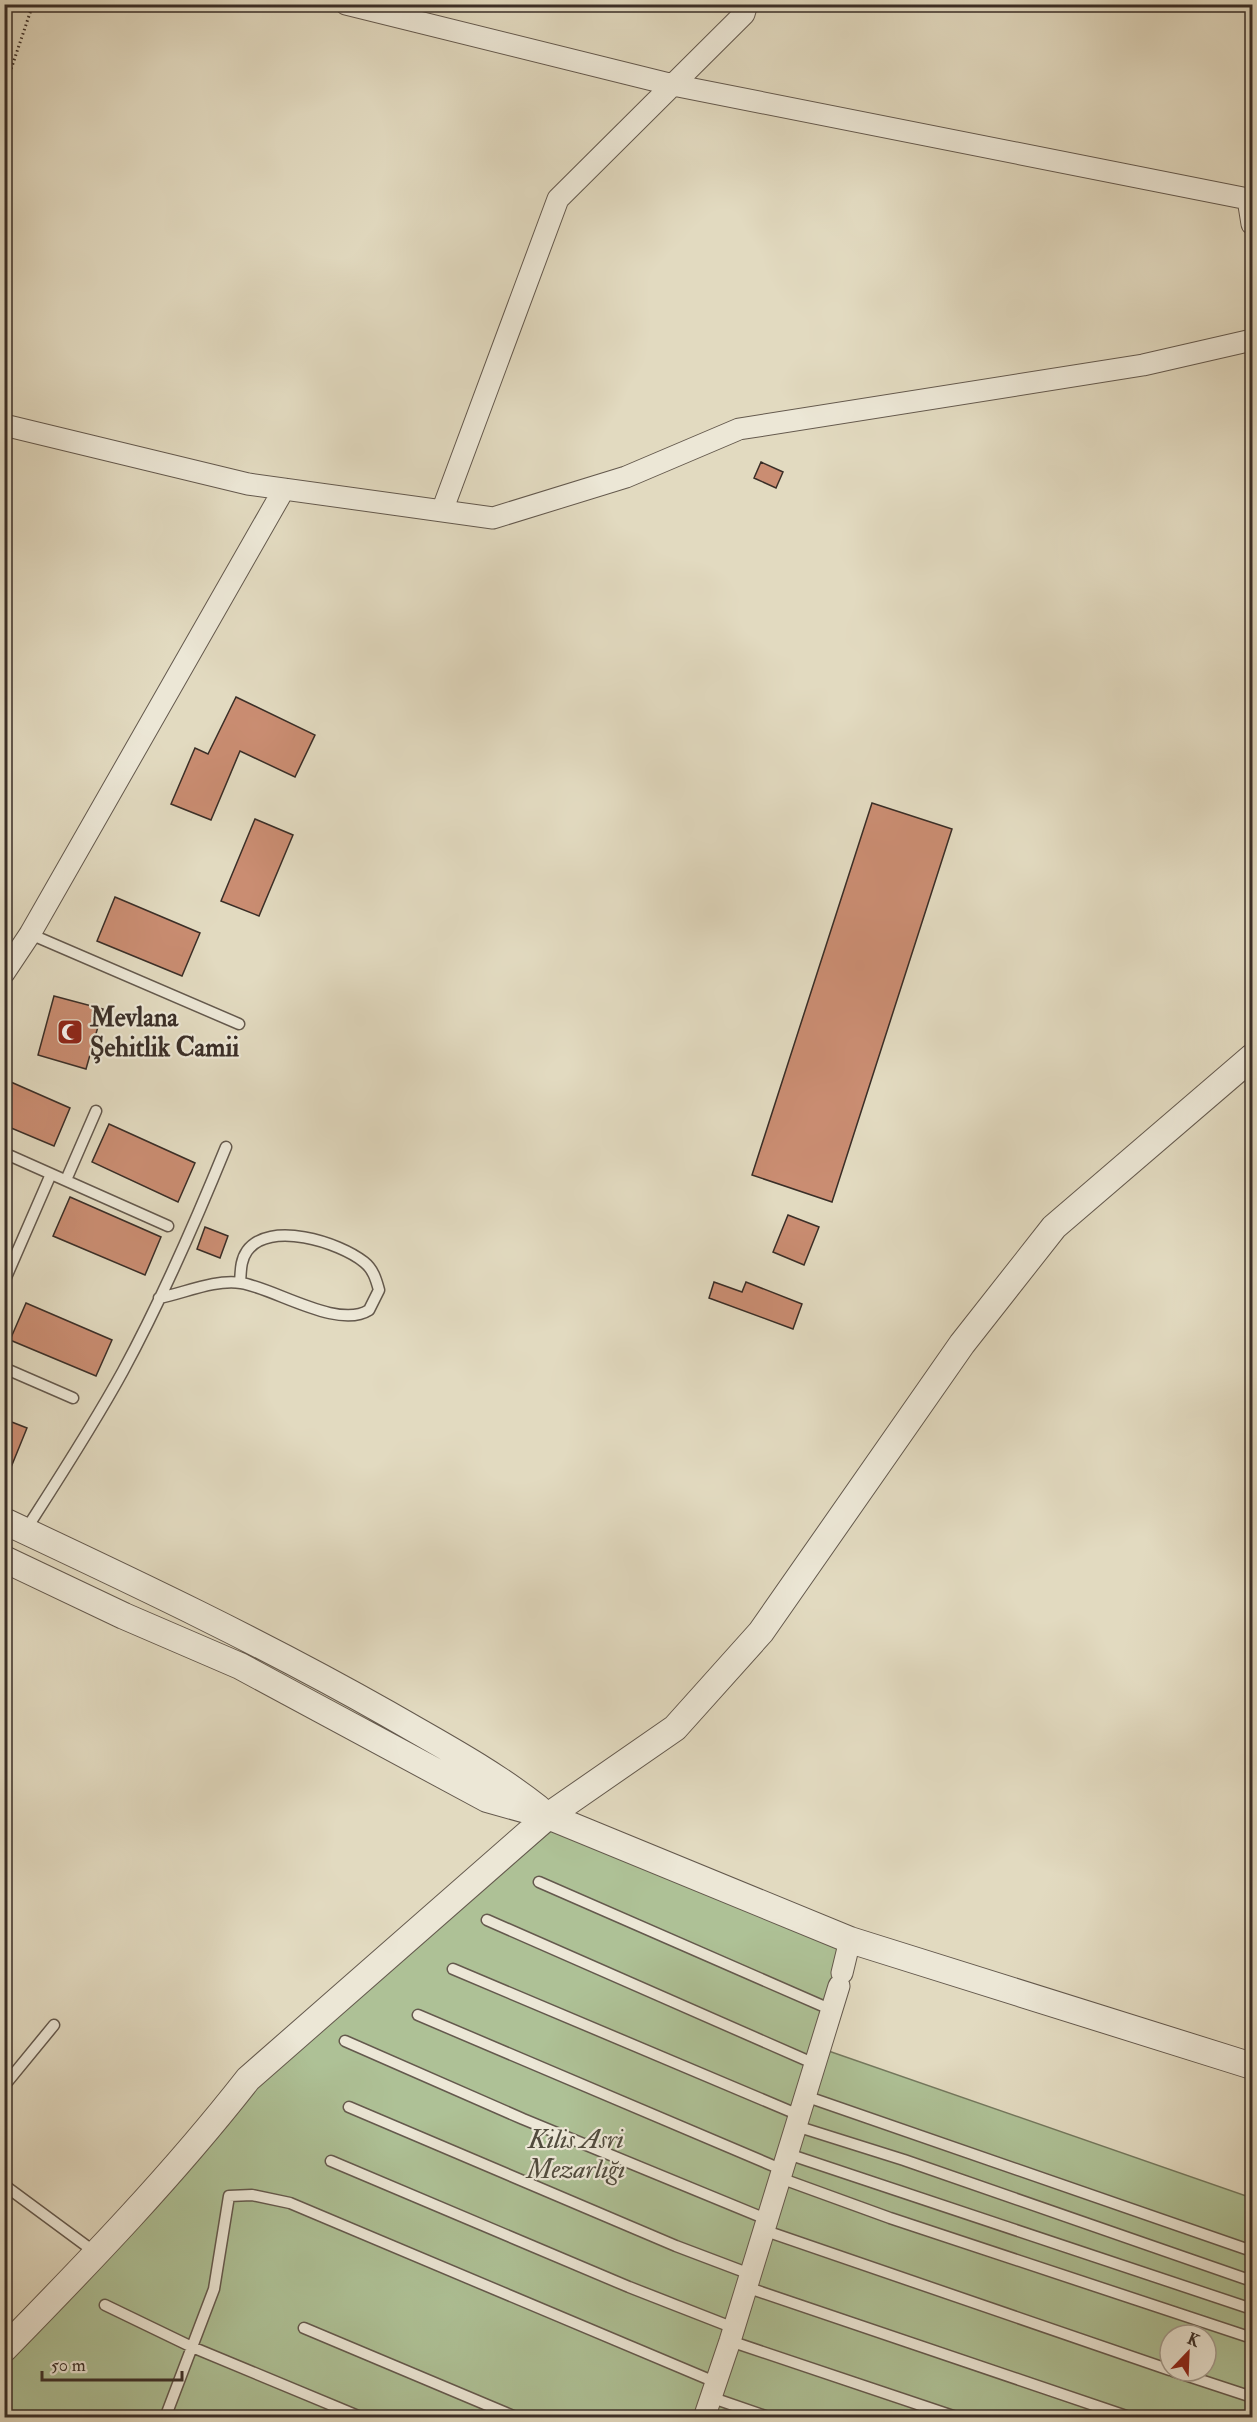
<svg xmlns="http://www.w3.org/2000/svg" width="1257" height="2422" viewBox="0 0 1257 2422" font-family="'IM FELL Double Pica',serif">
<rect width="100%" height="100%" fill="#e2dac0"/>
<filter id="stains"><feTurbulence type="fractalNoise" baseFrequency=".00333" numOctaves="4"/><feColorMatrix values="0 0 0 0 .2 0 0 0 0 .09 0 0 0 0 .02 0 0 0 .5 -.17"/></filter>
<radialGradient id="worn" r=".72"><stop offset=".6" stop-color="#630" stop-opacity="0"/><stop offset="1" stop-color="#630" stop-opacity=".3"/></radialGradient>
<path fill="#aec196" stroke="#74785e" stroke-width="1.5" fill-rule="evenodd" d="M569,1816L845,1931L817,2047L1252,2198V2417L5,2418V2362L218,2113ZM1170,2335H1206V2371H1170Z"/>
<path fill="#ca8d72" stroke="#3a2e27" stroke-width="1.5" d="M761,462L783,472L776,488L754,478Z
M236,697L315,735L295,777L240,751L211,820L171,804L195,748L208,754Z
M872,803L952,829L832,1202L752,1175Z
M255,819L293,835L259,916L221,901Z
M115,897L200,933L182,976L97,941Z
M54,996L103,1009L86,1069L38,1055Z
M4,1079L70,1108L54,1146L4,1125Z
M109,1124L195,1163L178,1202L92,1162Z
M70,1197L161,1237L145,1275L53,1236Z
M788,1215L819,1227L804,1265L773,1252Z
M205,1227L228,1236L220,1258L197,1249Z
M714,1282L742,1292L746,1282L802,1304L793,1329L709,1298Z
M26,1303L112,1340L96,1376L10,1340Z
M4,1419L27,1428L5,1482H4Z"/>
<g fill="none" stroke-linecap="round" stroke-linejoin="round">
<g stroke="#64594d" stroke-width="13">
<path id="service" d="M30,934L239,1024
M4,1153L168,1226
M66,1180L96,1111
M4,1282L51,1174
M159,1298C185,1293 214,1279 241,1283C274,1288 338,1330 369,1310L379,1290C376,1279 373,1269 364,1262C339,1242 269,1220 247,1251C240,1261 241,1272 240,1283
M4,1368L73,1398
M25,1531C59,1478 93,1426 123,1371C162,1299 195,1223 226,1147
M539,1882L832,2010
M487,1920L815,2064
M453,1969L799,2115
M418,2015L783,2170
M345,2041L523,2119L766,2219
M4,2086L54,2025
M805,2096L1252,2251
M349,2107L676,2246L750,2274
M796,2126L904,2160L1252,2281
M788,2154L1252,2309
M331,2161L629,2287L734,2328
M780,2178L890,2218L1252,2338
M4,2185L96,2253
M763,2230L1170,2370
M746,2287L1132,2418
M105,2305L192,2347L363,2418
M304,2328L518,2418
M730,2341L959,2418
M1173,2371L1252,2397
M710,2397L771,2418
M165,2418L214,2289L229,2196L252,2195L290,2203L715,2382"/>
</g>
<g stroke="#64594d" stroke-width="23">
<path id="minor" d="M346,4L673,85L1248,199L1252,224
M4,425L248,484L493,518L626,477L739,429L1143,365L1252,340
M442,511L558,199L744,14L747,4
M4,973L30,934L284,489
M842,1973L850,1940
M704,2418L730,2341L839,1986"/>
</g>
<g stroke="#64594d" stroke-width="28">
<path id="tertiary" d="M4,1521C134,1582 263,1643 388,1714C440,1744 491,1771 538,1808
M4,1559L124,1616L240,1666L487,1799L548,1816L850,1940L1252,2066
M4,2349C89,2262 173,2175 248,2079L548,1816L675,1728L761,1632L962,1344L1054,1227L1252,1057"/>
</g>
<path stroke="#3a2e27" stroke-width="3" stroke-dasharray="1.5 3" stroke-linecap="butt" d="M4,90L33,4"/>
<use href="#service" stroke="#ece7d6" stroke-width="10"/>
<use href="#minor" stroke="#ece7d6" stroke-width="21"/>
<use href="#tertiary" stroke="#ece7d6" stroke-width="26"/>
</g>
<defs>
<g id="mosque-square" transform="scale(1.35)"><rect x="-9" y="-9" width="18" height="18" rx="4" fill="#8f2418" stroke="#ece7d6"/><path d="M3.5-4.9A6 6 0 1 0 3.5 4.9A5 5 0 1 1 3.5-4.9Z" fill="#fff"/></g>
</defs>
<g fill-rule="evenodd">
<use href="#mosque-square" x="70" y="1032"/>
</g>
<g text-anchor="middle" stroke-width="4.5" stroke-linejoin="round" paint-order="stroke">
<g font-size="26" font-weight="bold" fill="#3a2e27" stroke="#ece7d6" text-anchor="start">
<text x="90" y="1026">Mevlana<tspan x="90" dy="30">Şehitlik Camii</tspan></text>
</g>
<g font-size="26" font-style="italic" fill="#514b3d" stroke="#ece7d6">
<text x="576" y="2148">Kilis Asri<tspan x="576" dy="30">Mezarlığı</tspan></text>
</g>
</g>
<rect width="1257" height="2422" fill="none" stroke="#e2dac0" stroke-width="24"/>
<rect x="6" y="6" width="1245" height="2410" fill="none" stroke="#3a2e27" stroke-width="3"/>
<rect x="12" y="12" width="1233" height="2398" fill="none" stroke="#3a2e27" stroke-width="1.5"/>
<g transform="translate(1188 2353) rotate(23)"><circle r="28" fill="#ece7d6" stroke="#a59d90" stroke-width="1.5"/>
<path d="M0-4.5L10 22L0 15L-10 22Z" fill="#8f2418"/>
<text y="-9" font-size="16" font-weight="bold" text-anchor="middle" fill="#3a2e27">K</text>
</g>
<path d="M42 2371v9h140v-9" fill="none" stroke="#3a2e27" stroke-width="3"/>
<text x="51" y="2371" font-size="18" fill="#3a2e27" stroke="#ece7d6" stroke-width="4.5" paint-order="stroke">50 m</text>
<rect width="100%" height="100%" filter="url(#stains)"/>
<rect width="100%" height="100%" fill="url(#worn)"/>
</svg>
